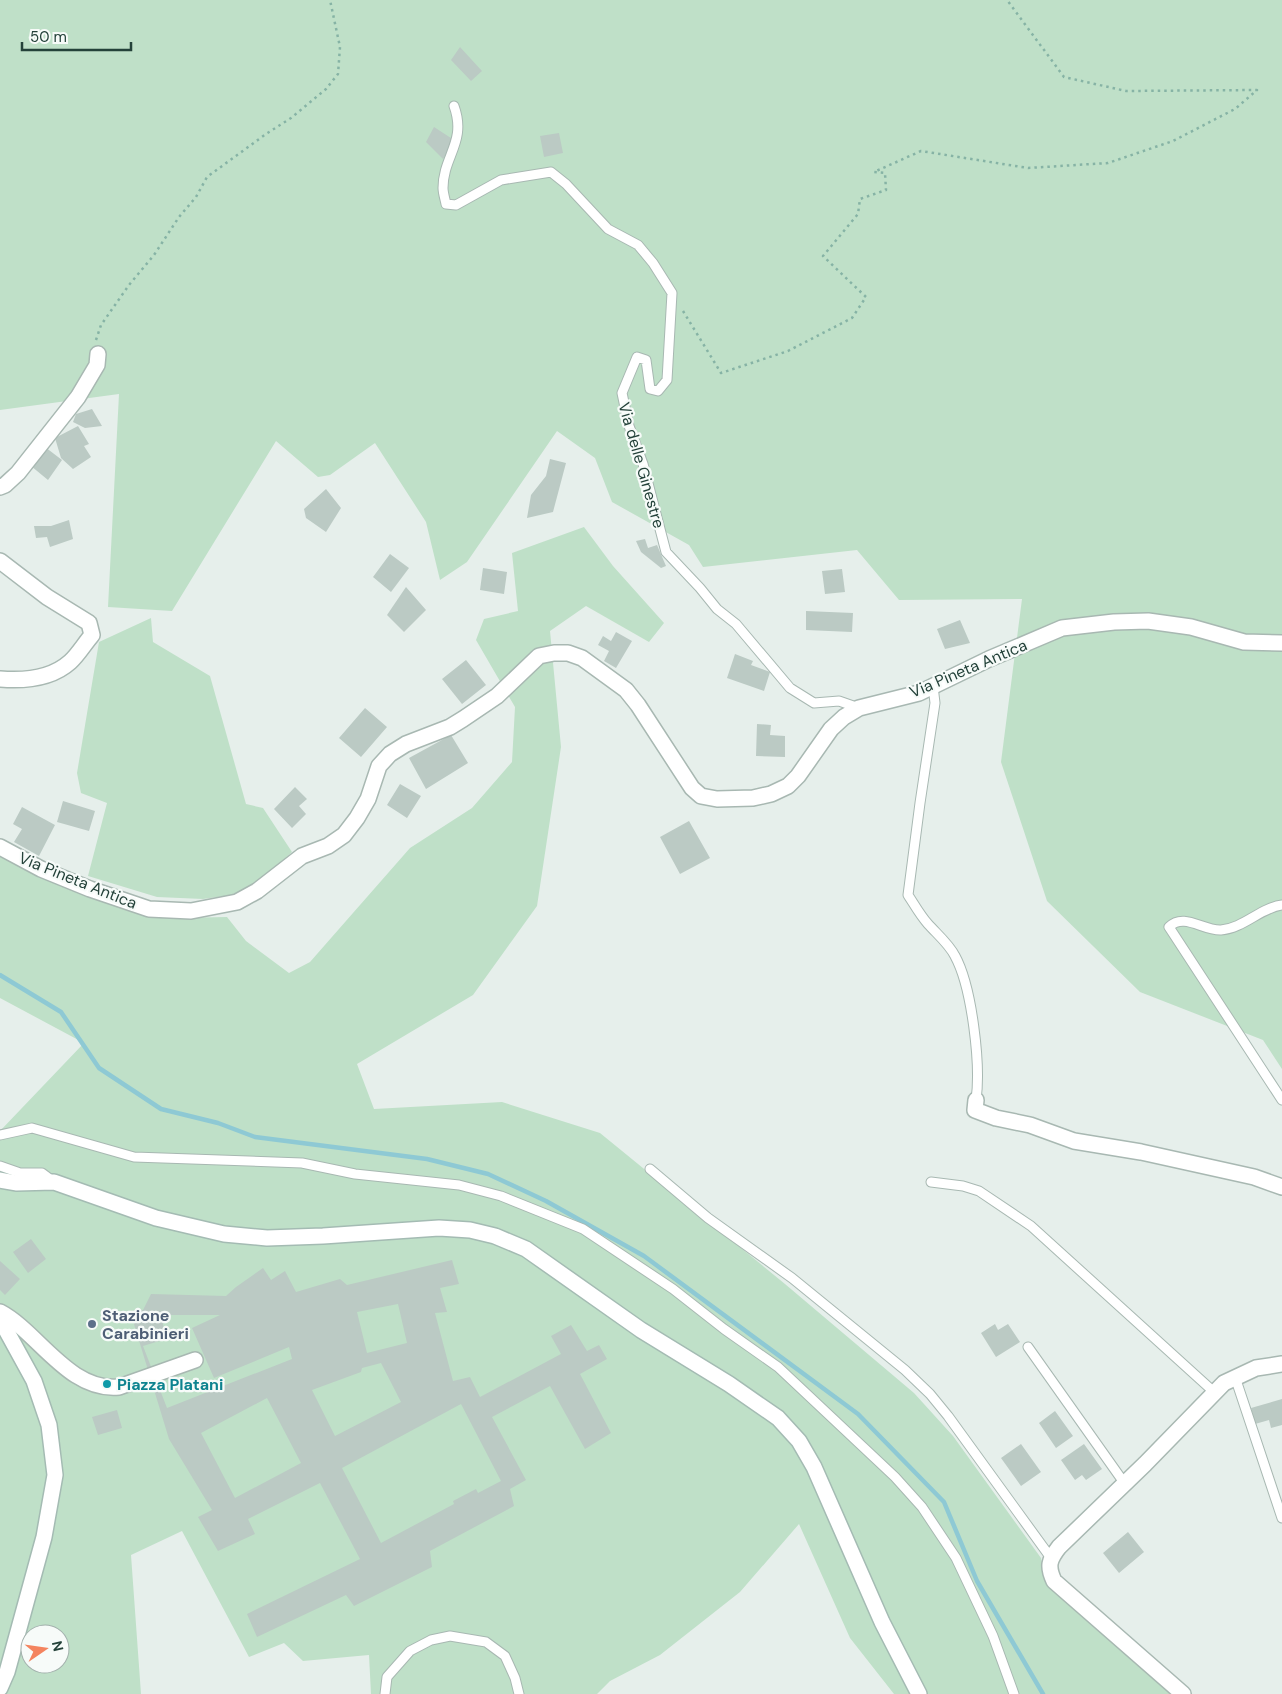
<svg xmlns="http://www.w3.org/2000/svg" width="1282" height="1694" viewBox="0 0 1282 1694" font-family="'DM Sans',sans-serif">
<rect width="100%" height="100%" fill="#e6efeb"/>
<path fill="#bfe0c8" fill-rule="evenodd" d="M0,0H1282V1069L1263,1040L1140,992L1047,901L1001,762L1022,599L899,600L857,550L703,567L689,545L612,502L595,458L557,431L467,562L440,580L426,522L375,443L330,475L318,477L276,441L172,611L108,607L119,394L0,410Z
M584,527L613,566L664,623L649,642L586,606L550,631L561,747L537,906L473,995L357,1064L374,1109L502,1102L600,1133L785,1284L914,1393L953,1436L1041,1558L1044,1576L1108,1638L1175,1694H894L850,1638L799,1524L740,1592L660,1655L610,1681L597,1694H371L369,1655L303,1661L284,1643L249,1657L182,1531L131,1555L141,1694H0V1131L84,1043L0,998V853L102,901L172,918L227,917L246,941L289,973L310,962L410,848L472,808L512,762L515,707L476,640L484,619L518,611L512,553ZM30,1634H60V1664H30Z
M151,618L153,642L210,676L246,804L263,808L292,852L258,883L231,895L203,899L157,897L88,876L107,803L81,793L77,773L99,642Z"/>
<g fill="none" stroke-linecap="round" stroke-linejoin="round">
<path stroke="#8ec9d4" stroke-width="4.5" d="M0,975L61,1012L99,1068L161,1109L218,1123L255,1137L427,1159L488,1174L546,1201L644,1256L858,1414L944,1502L977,1581L1043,1694"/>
</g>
<path fill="#bbcac4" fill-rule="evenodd" d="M460,47L482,71L471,81L451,60Z
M434,127L454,140L443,159L426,142Z
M559,133L563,153L544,157L540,136Z
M92,409L102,426L85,428L73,422L76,414Z
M78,426L89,444L84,446L91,457L73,469L61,458L55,438Z
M45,447L62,460L48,480L31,466Z
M550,459L566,463L553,512L527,518L531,495L546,476Z
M326,489L341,508L326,532L306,518L304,509Z
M69,520L73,539L50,547L47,537L36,538L34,526H51Z
M645,539L648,548L657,545L666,566L661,568L641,552L636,541Z
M390,554L409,568L391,592L373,577Z
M483,568L507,572L504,594L480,590Z
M842,569L845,592L825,594L822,571Z
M406,587L426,610L404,632L387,615Z
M806,611L853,613L852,632L806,630Z
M960,620L970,643L945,649L937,629Z
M616,632L632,641L616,668L604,661L609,651L598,645L603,636L611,641Z
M735,654L753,661L751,665L770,672L764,691L727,678Z
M466,660L486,685L462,704L442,679Z
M365,708L387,727L361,757L339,738Z
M757,724L771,725L770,735L785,736V757L756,756Z
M451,735L468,763L426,789L409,758Z
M400,784L421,796L407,818L387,805Z
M295,787L307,799L299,806L306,814L292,828L274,809Z
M63,801L95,811L89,831L57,822Z
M22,807L55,825L39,856L14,842L22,829L13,824Z
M689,821L710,858L680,874L660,837Z
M31,1239L46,1259L28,1273L13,1252Z
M452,1260L459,1284L440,1288L447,1312L435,1313L453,1381L470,1377L480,1397L561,1354L551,1336L571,1325L587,1351L599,1345L607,1359L580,1374L611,1433L585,1449L550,1386L492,1417L526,1480L510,1489L514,1506L430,1551L432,1567L354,1606L346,1595L257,1637L247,1614L360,1559L320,1483L248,1519L255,1534L218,1551L198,1517L212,1510L169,1439L130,1311L143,1310L151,1294L226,1296L236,1287L263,1268L271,1280L285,1271L296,1292L340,1279L347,1285ZM398,1304L407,1343L367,1353L357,1312ZM161,1315H220L192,1328L214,1378L289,1347L292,1359L167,1408L143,1346L166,1339ZM381,1363L401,1402L335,1436L312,1390L361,1372L362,1368ZM267,1398L301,1463L235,1498L201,1433ZM461,1404L501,1481L478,1493L476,1489L453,1501L454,1504L381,1543L342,1468Z
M0,1261L20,1279L5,1295L0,1290Z
M995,1324L998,1330L1008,1324L1020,1342L996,1357L981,1333Z
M1282,1399V1425L1271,1428L1269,1420L1255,1424L1251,1408Z
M117,1410L122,1428L98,1435L92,1417Z
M1055,1411L1073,1436L1056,1448L1039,1423Z
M1021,1444L1041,1472L1021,1486L1001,1458Z
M1084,1444L1102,1469L1086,1480L1082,1475L1075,1480L1061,1460Z
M1128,1532L1144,1552L1119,1573L1103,1553Z"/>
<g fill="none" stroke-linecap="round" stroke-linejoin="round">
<g stroke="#a8b8b2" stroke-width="11">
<path id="lane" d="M454,106C467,142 443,156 443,188C443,193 445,199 446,204L456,205L501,180L551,172L566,184L608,229L638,245L653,263L672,293L667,380L658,391L650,389L646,360L637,357L622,393L629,426L643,464L666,552L700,588L717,609L736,624L790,688L814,703L839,701L859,708
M933,686L935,703L920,803L908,895C914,904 920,915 928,924C937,934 949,944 955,956C972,987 981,1065 976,1100
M1282,905C1260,908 1244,928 1221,930C1203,931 1184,912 1169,927L1282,1100
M0,1135L32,1128L134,1157L302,1163L355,1174L459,1185L501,1196L583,1229L673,1289L724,1329L778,1367L895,1477L922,1507L956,1558L993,1636L1014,1694
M0,1166L20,1173H42L54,1182
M650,1169L708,1218L792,1278L905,1370L930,1394L948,1416L1051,1558
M931,1182L963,1186L979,1191L1031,1226L1214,1392
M1028,1347L1125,1484
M1235,1377L1282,1518
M385,1694L387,1677L410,1651L431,1640L450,1636L486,1642L505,1656L515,1678L519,1694"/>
</g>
<g stroke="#a8b8b2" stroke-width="18">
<path id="street" d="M0,487L5,485L18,473L78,397L97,365L98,354
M0,561L47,597L89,623L92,635C85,643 78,655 70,662C51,679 24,681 0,679
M0,847L41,869L90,889L149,909L191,911L237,902L257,891L302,856L328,846L344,835L357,818L368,799L379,766L390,754L406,744L450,727L463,719L497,696L539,656L554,653H568L582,658L626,690L638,705L692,788L701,796L717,799L753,798L771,794L788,786L798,776L831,729L844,717L859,708L919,693L989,659L1062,628L1114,622L1148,621L1191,627L1244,642L1282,643
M976,1100L975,1110L996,1118L1030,1125L1074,1141L1141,1152L1254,1177L1282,1187
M0,1312C38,1332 69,1392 119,1387L195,1360
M1183,1694L1054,1581C1047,1566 1049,1560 1059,1547L1145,1464L1224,1383L1256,1368L1282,1364"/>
</g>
<g stroke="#a4bbb3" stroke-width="18">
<path id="secondary" d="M0,1180L16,1183L54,1182L156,1218L224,1234L267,1238L323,1236L439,1228L470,1230L495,1236L526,1249L641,1330L729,1384L778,1418L799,1441L814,1467L882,1622L919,1694
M0,1319L34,1381L49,1425L55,1475L44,1537L7,1672L0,1688"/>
</g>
<path stroke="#86b3a5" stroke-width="2.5" stroke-dasharray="2.5 4" stroke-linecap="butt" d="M683,311L721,373L788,351L852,318L866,297L823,256L858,214L860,199L886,190L885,173L874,172L921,151L1028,168L1108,163L1173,141L1235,109L1257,90L1126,91L1064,77L1007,0
M96,340L101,325L129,285L154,255L179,217L196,197L207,177L266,134L291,118L326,89L338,74L340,47L330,0"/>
<use href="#lane" stroke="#fff" stroke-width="9"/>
<use href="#street" stroke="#fff" stroke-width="15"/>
<use href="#secondary" stroke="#fff" stroke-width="15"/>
</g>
<circle fill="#5c6f8a" stroke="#f7fbf9" stroke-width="2" cx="92" cy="1324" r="5"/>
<circle fill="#0f9aa8" stroke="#f7fbf9" stroke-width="2" cx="107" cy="1384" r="5"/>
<g text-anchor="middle" stroke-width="4.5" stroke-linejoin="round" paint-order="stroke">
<g font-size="16" fill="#24423a" stroke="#f7fbf9">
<text transform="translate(642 465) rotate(74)" y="6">Via delle Ginestre</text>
<text transform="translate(968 668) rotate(-23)" y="6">Via Pineta Antica</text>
<text transform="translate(78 880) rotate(22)" y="6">Via Pineta Antica</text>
</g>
<g font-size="16" font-weight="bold" fill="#4e5e75" stroke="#f7fbf9" text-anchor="start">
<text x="102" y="1321">Stazione<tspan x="102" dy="18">Carabinieri</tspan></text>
</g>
<g font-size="16" font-weight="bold" fill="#0d838f" stroke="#f7fbf9" text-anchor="start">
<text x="117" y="1390">Piazza Platani</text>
</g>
</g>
<g transform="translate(45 1649) rotate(77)"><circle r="24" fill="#f7fbf9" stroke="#a3b1ad"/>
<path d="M0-4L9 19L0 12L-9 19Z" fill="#f4845f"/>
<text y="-8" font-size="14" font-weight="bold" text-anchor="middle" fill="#24423a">N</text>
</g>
<path d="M22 42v8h109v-8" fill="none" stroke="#24423a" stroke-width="2.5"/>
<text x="30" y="42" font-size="15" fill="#24423a" stroke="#f7fbf9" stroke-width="4" paint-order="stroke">50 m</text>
</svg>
